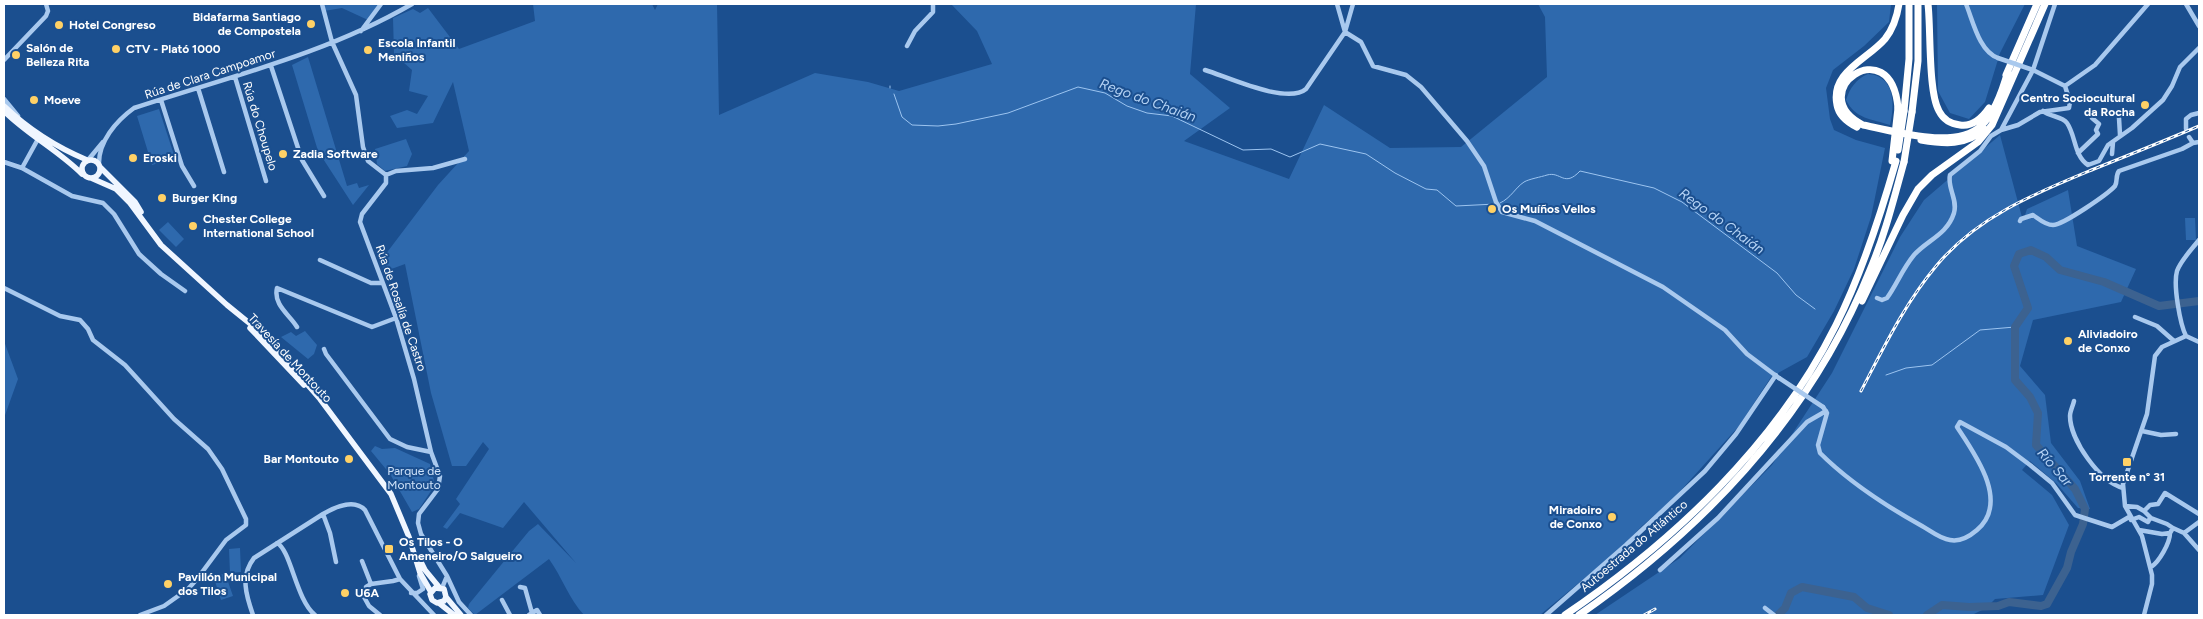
<svg xmlns="http://www.w3.org/2000/svg" width="2203" height="619" viewBox="0 0 2203 619" font-family="Figtree,sans-serif">
<rect width="100%" height="100%" fill="#1b4f8f"/>
<path fill="#2e69ad" d="M322,4H382L368,20L342,8L324,11Z
M533,4H652L655,10L658,4H717L719,115L815,73L868,82L899,91L992,64L977,31L951,4H1196L1190,74L1230,108L1184,141L1289,179L1324,105L1390,148L1461,147L1547,77L1545,17L1538,4H1891L1889,22L1864,46L1833,70L1826,88L1830,119L1834,130L1856,140L1885,148L1871,217L1854,269L1834,311L1807,357L1771,377L1739,426L1673,499L1642,526L1621,548L1540,615H584C569,599 562,577 549,559L475,615L468,608L469,604L529,531L538,524L576,563L524,502L503,528L460,513L447,529L443,527L460,504L456,499L489,449L483,442L466,466H452L431,393L405,264L386,271L379,263L438,185L469,151L453,82L433,123L397,128L390,116L407,110L417,114L428,96L409,91L412,70L394,54L393,18L413,9L420,13L428,8L459,49L535,21Z
M1937,4H2025L2000,53L1985,102L1969,119L1950,113L1938,91Z
M308,57L347,186L357,183L359,188L369,185L353,205L318,151L292,65Z
M1868,74C1895,76 1895,104 1890,125C1872,119 1855,119 1846,100C1850,88 1856,79 1868,74Z
M159,109L175,158L152,165L137,116Z
M2000,135L2023,221L2027,209L2068,190L2077,246L2136,269L2121,302L2033,320L2020,366L2045,395L2051,443L2080,481L2090,509L2078,508L2056,483L2030,461L2022,470L2052,495L2069,525L2043,595L1995,599L1986,608L1972,615H1595L1680,558L1772,465L1832,373L1900,237L1924,200Z
M406,139L412,154L407,166L385,171L377,164L375,149Z
M2185,218H2195L2196,240H2186Z
M168,222L184,239L176,247L159,230Z
M305,331L317,345L314,354L308,359L281,337L291,332L296,336Z
M4,341L18,379L4,418Z
M375,446L382,449L395,448L430,464L435,485L419,509L412,512L390,474L371,451Z
M240,548L241,572L230,573L229,549Z
M225,573L233,596L221,600L214,578Z"/>
<g fill="none" stroke-linecap="round" stroke-linejoin="round">
<path stroke="#9cc4f0" stroke-width="1" d="M890,86V88
M894,94L902,117L912,125L938,126L956,124L1008,113L1078,87L1105,93L1127,106L1147,113L1172,116L1243,150L1271,149L1290,157L1320,144L1366,154L1395,173L1426,189L1437,190L1456,206L1496,204
M1500,203C1511,198 1515,188 1524,182C1529,179 1541,177 1547,175C1561,171 1564,188 1580,171L1654,188L1682,202L1777,273L1796,295L1815,309
M1886,375L1906,368L1932,365L1980,330L2015,327"/>
<path stroke="#3c6290" stroke-width="8" d="M1778,615L1785,608L1791,593L1802,587L1854,597L1867,608L1889,615
M1927,615L1942,605L1969,607L1998,606L2009,602L2041,606L2047,604L2067,568L2071,552L2083,524L2085,509L2075,489L2036,445L2038,413L2030,397L2015,380V327L2028,308L2014,266L2019,254L2031,250L2046,257L2060,270L2104,282L2159,306L2199,301"/>
<path stroke="#a9c9ee" stroke-width="4.5" d="M322,4L332,42L356,95L363,147L368,161L386,175V183L362,214L360,222L396,318L414,379L431,452L440,476L438,489L419,514L418,523L421,534L447,576L459,602L471,615
M1337,4L1345,32L1361,42L1373,66L1406,75L1421,87L1467,141L1484,166L1496,202L1502,212L1535,221L1663,287L1725,330L1747,354L1779,378
M1966,4C1973,21 1979,51 1998,58
M2186,4L2199,26
M361,31L381,4
M907,46L915,31L933,12V4
M4,60L46,16L48,11L46,4
M271,66L302,160L324,196
M1205,70C1228,77 1287,105 1306,89L1345,32L1353,4
M2033,70L2065,86
M235,77L266,181
M2065,86L2095,65L2148,4
M198,88L224,172
M4,99L18,116
M161,100L182,166L194,186
M2043,111C2050,117 2062,116 2067,123C2076,136 2074,156 2088,165L2099,161L2108,145L2132,128L2163,100L2172,86L2180,67L2199,48
M2119,118L2120,135
M2186,129V119L2191,115L2199,113
M2001,130L2033,70L2055,4
M2189,137L2193,143L2199,142
M2078,153L2098,134L2096,130L2099,124L2092,118
M2112,154L2113,142
M88,160L103,142
M4,162L22,168L72,196L103,203L114,214L139,254L161,274L185,291
M99,165C98,142 116,121 134,108C228,77 326,54 412,4
M22,168L38,139
M386,175L396,171L433,168L465,159
M2020,221L2021,219L2033,215C2039,219 2045,225 2053,225C2063,225 2108,194 2115,186C2118,181 2115,176 2119,171L2182,149L2193,143
M320,260L371,283H382
M4,288L60,316L80,320L88,329L93,340L125,365L174,419L208,449L222,469L246,519V525L226,540L197,579L188,589L164,606L140,615
M1877,298L1882,300L1887,298C1897,284 1903,268 1914,255C1927,240 1947,235 1954,213C1958,199 1947,188 1950,175L1980,151L1991,136L2001,130L2018,125L2040,112L2069,108L2070,102L2065,86
M2135,317L2157,326L2174,341
M297,327C290,315 273,305 277,288L372,327L396,318
M2186,336C2180,324 2173,285 2177,271C2181,260 2192,249 2199,240
M2186,336L2199,342
M324,349L326,354L390,439L407,447L431,452
M2074,401C2073,406 2070,411 2070,416C2070,440 2100,482 2123,488
M1823,407L1827,413L1818,445L1820,453C1850,483 1886,506 1922,526C1931,531 1940,539 1950,540C1960,542 1970,536 1977,530C2010,502 1975,454 1957,427L1960,422L2006,447L2030,465L2052,483L2075,515L2112,527L2129,517
M2142,431L2161,435L2176,434
M2125,506L2137,507L2144,511L2151,518L2167,524L2173,528
M2144,511L2150,505L2158,504L2165,493L2199,514
M323,514L330,533L336,562
M2131,520L2139,517L2148,522L2150,518
M2139,530L2162,534L2170,533L2173,528L2184,533L2199,550
M2184,533L2199,522
M277,543C291,550 296,600 315,615
M362,561L371,584L393,581L400,579
M2151,567C2159,562 2170,543 2170,533
M1660,570L1718,518L1807,422L1826,411
M371,584L366,587L364,597L369,606L380,615
M520,587L525,588L532,613
M442,588L447,576
M411,593H417L423,589L419,576
M502,600L510,615
M1765,608L1774,615
M253,615C246,595 240,576 254,558L323,514C335,507 354,498 365,510L400,579L434,615
M529,615L537,610L540,615
M1546,615L1626,545L1705,471L1736,434L1776,375
M2144,615L2152,584V575L2142,536L2125,506L2123,484L2147,414L2155,356L2162,347L2186,336"/>
<path stroke="#f0f6ff" stroke-width="5.5" d="M4,106C28,129 56,147 87,160
M4,111C28,135 58,150 82,174
M82 169a9 9 0 1 1 18 0a9 9 0 1 1-18 0Z
M100,167L135,202L141,212
M91,178L116,189L130,203L161,245L227,305L264,335L320,399L391,494L409,537L420,573L431,592
M250,328L304,385
M419,558L425,570L439,587
M446,597L444,601L437,603L432,600L430,594L435,588L444,589L446,597L461,615
M439,603L454,615"/>
<path stroke="#fff" stroke-width="7" d="M1928,4C1931,29 1928,92 1939,111C1943,119 1951,124 1960,125C1973,127 1982,118 1989,108
M2006,75L2037,4
M1898,108C1891,28 1801,93 1863,125C1895,131 1954,150 1981,126C1995,113 2003,89 2008,71
M1904,111L1909,59V4
M1912,112L1918,61V4
M1857,127C1847,122 1839,116 1837,105C1830,72 1867,60 1885,39C1893,29 1897,17 1899,4
M1921,140C1944,144 1966,146 1984,129
M1862,301L1903,215L1918,189L1932,175L1978,142L1992,125L2045,4
M1565,615C1674,541 1777,444 1836,325C1862,273 1880,217 1896,161
M1579,615C1706,527 1812,414 1870,270C1885,235 1894,198 1904,162"/>
<g stroke="#fff" stroke-width="3">
<path id="rail" d="M1861,391C1884,347 1905,303 1937,265C1978,216 2036,193 2094,169C2129,155 2164,141 2199,126
M1644,615L1655,609"/>
</g>
<use href="#rail" stroke="#1b4f8f" stroke-width="1" stroke-dasharray="4" stroke-linecap="butt"/>
<path stroke="#a9c9ee" stroke-width="4.5" d="M1998,58L2033,70
M1779,378L1823,407"/>
<path stroke="#fff" stroke-width="7" d="M1898,150L1904,111
M1892,161L1898,108
M1904,162L1912,112"/>
</g>
<g fill="#ffd166" stroke="#1b4f8f" stroke-width="2">
<circle cx="311" cy="24" r="5"/>
<circle cx="59" cy="25" r="5"/>
<circle cx="116" cy="49" r="5"/>
<circle cx="368" cy="50" r="5"/>
<circle cx="16" cy="55" r="5"/>
<circle cx="34" cy="100" r="5"/>
<circle cx="2145" cy="105" r="5"/>
<circle cx="283" cy="154" r="5"/>
<circle cx="133" cy="158" r="5"/>
<circle cx="162" cy="198" r="5"/>
<circle cx="1492" cy="209" r="5"/>
<circle cx="193" cy="226" r="5"/>
<circle cx="2068" cy="341" r="5"/>
<circle cx="349" cy="459" r="5"/>
<rect x="2122" y="457" width="10" height="10" rx="2.5"/>
<circle cx="1612" cy="517" r="5"/>
<rect x="384" y="544" width="10" height="10" rx="2.5"/>
<circle cx="168" cy="584" r="5"/>
<circle cx="345" cy="593" r="5"/>
</g>
<g text-anchor="middle" stroke-width="4" stroke-linejoin="round" paint-order="stroke">
<g font-size="12" font-weight="bold" fill="#fff" stroke="#1b4f8f" text-anchor="start">
<text x="301" y="21" text-anchor="end">Bidafarma Santiago<tspan x="301" dy="14">de Compostela</tspan></text>
<text x="69" y="29">Hotel Congreso</text>
<text x="378" y="47">Escola Infantil<tspan x="378" dy="14">Meniños</tspan></text>
<text x="26" y="52">Salón de<tspan x="26" dy="14">Belleza Rita</tspan></text>
<text x="126" y="53">CTV - Plató 1000</text>
<text x="2135" y="102" text-anchor="end">Centro Sociocultural<tspan x="2135" dy="14">da Rocha</tspan></text>
<text x="44" y="104">Moeve</text>
<text x="293" y="158">Zadia Software</text>
<text x="143" y="162">Eroski</text>
<text x="172" y="202">Burger King</text>
<text x="1502" y="213">Os Muíños Vellos</text>
<text x="203" y="223">Chester College<tspan x="203" dy="14">International School</tspan></text>
<text x="2078" y="338">Aliviadoiro<tspan x="2078" dy="14">de Conxo</tspan></text>
<text x="339" y="463" text-anchor="end">Bar Montouto</text>
<text x="2127" y="481" text-anchor="middle">Torrente n° 31</text>
<text x="1602" y="514" text-anchor="end">Miradoiro<tspan x="1602" dy="14">de Conxo</tspan></text>
<text x="399" y="546">Os Tilos - O<tspan x="399" dy="14">Ameneiro/O Salgueiro</tspan></text>
<text x="178" y="581">Pavillón Municipal<tspan x="178" dy="14">dos Tilos</tspan></text>
<text x="355" y="597">U6A</text>
</g>
<g font-size="12" fill="#fff" stroke="#1b4f8f">
<text transform="translate(210 74) rotate(-18)" y="4">Rúa de Clara Campoamor</text>
<text transform="translate(260 126) rotate(73)" y="4">Rúa do Choupelo</text>
<text transform="translate(401 308) rotate(71)" y="4">Rúa de Rosalía de Castro</text>
<text transform="translate(290 358) rotate(47)" y="4">Travesía de Montouto</text>
<text transform="translate(1634 546) rotate(-40)" y="4">Autoestrada do Atlántico</text>
</g>
<g font-size="12" fill="#cfe3fa" stroke="#1b4f8f">
<text x="414" y="475">Parque de<tspan x="414" dy="14">Montouto</tspan></text>
</g>
<g font-size="14" font-style="italic" fill="#b5d3f5" stroke="#1b4f8f">
<text transform="translate(1148 100) rotate(20)" y="5">Rego do Chaián</text>
<text transform="translate(1722 221) rotate(36)" y="5">Rego do Chaián</text>
<text transform="translate(2055 467) rotate(49)" y="5">Río Sar</text>
</g>
</g>
<rect width="2203" height="619" fill="none" stroke="#ffffff" stroke-width="10"/>
</svg>
